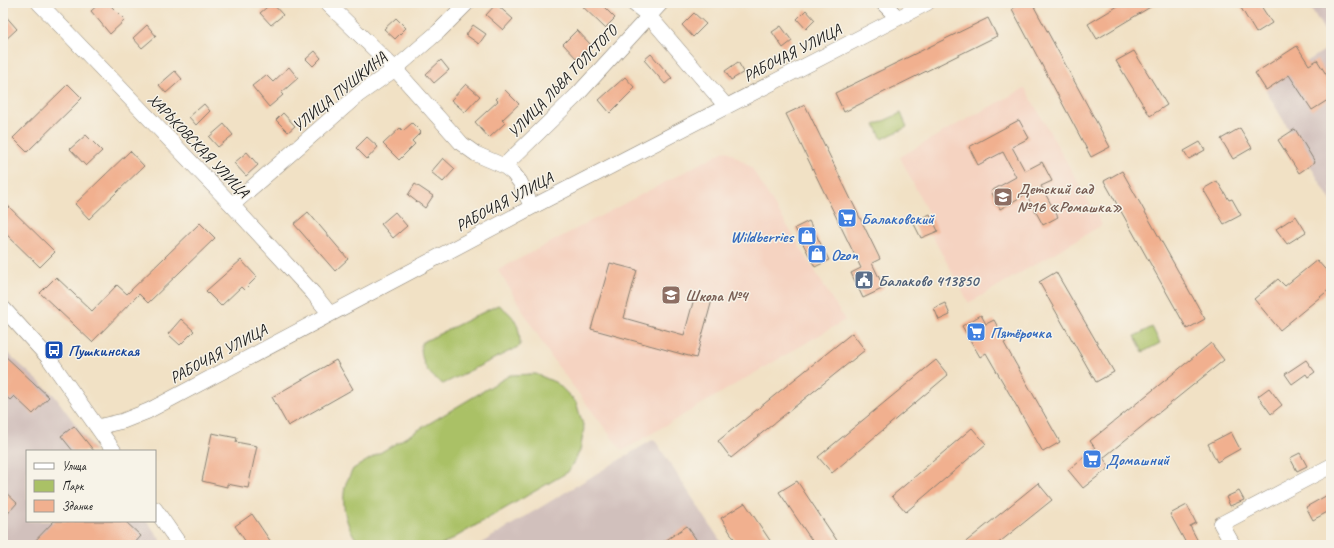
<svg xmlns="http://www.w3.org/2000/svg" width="1334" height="548" viewBox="0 0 1334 548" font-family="Caveat,sans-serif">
<rect width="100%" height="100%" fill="#f7f3e8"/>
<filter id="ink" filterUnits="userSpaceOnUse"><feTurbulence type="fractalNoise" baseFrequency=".025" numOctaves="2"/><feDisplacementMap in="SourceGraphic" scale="8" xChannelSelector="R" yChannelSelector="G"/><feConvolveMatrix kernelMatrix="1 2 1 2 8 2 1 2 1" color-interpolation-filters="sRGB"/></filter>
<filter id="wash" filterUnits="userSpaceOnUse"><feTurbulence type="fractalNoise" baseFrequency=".012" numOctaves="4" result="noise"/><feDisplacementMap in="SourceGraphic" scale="16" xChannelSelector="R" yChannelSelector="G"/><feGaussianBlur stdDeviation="0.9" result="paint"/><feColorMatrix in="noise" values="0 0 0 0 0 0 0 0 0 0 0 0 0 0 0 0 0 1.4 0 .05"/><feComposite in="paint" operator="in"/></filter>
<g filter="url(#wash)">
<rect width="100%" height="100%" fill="#f1e1c5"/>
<path fill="#f5d3c1" d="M1025,88L1102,225L969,303L931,234L937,231L900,157L943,132Z
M726,150L751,167L845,320L622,451L551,357L498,270Z"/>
<path fill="#d1c0bc" d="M1308,3H1331V42Z
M1331,46V201L1265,89Z
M3,349L54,395L95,451H27V521H147L164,545H3Z
M654,439L723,545H478Z"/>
<path fill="#aac166" stroke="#636e41" d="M901,113L907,127L882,139L875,125Z
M498,305C516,316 520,326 520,346L443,384C426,373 421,363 421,343Z
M1152,327L1160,343L1143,352L1135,336Z
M536,374L557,383L576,402L584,428L580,451L568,472L442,545H361C346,529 340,504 346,483C348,478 351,474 353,469L510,375Z"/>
<g id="blocks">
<path fill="#f1b08f" d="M100,3H108L125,20L110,34L91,11Z
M272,3L283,15L271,25L260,13Z
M579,3H600L615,18L605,28Z
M1023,3H1032L1110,147L1091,157L1012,9Z
M1123,3H1157L1097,39L1088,24Z
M1238,3H1259L1272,23L1256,33Z
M496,4L513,19L503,30L486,15Z
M806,10L815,20L806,29L797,19Z
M3,13L17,29L3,42Z
M694,13L706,24L693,37L682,25Z
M396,18L406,28L395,39L384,29Z
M988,18L997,36L844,112L835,93Z
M147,25L156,36L142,48L133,38Z
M473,25L486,34L479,44L466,35Z
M781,26L792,41L783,48L772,32Z
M577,30L591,45L577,59L563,44Z
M1297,46L1309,65L1317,60L1331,82V98L1312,110L1289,75L1266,90L1255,73Z
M315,51L321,58L313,66L306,59Z
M1134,51L1167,105L1150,116L1116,61Z
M651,54L672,78L665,84L644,60Z
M441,60L449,70L434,83L426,74Z
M738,62L744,72L731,80L725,71Z
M289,67L298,78L281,93L283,95L269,107L252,86L266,75L273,82Z
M175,71L182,79L166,93L159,85Z
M625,77L635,88L610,113L599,100Z
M68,84L82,98L27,152L13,138Z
M466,84L480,96L465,112L451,100Z
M505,90L519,104L502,120L505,123L489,138L475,122L498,101L496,99Z
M204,104L210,111L196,125L189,117Z
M805,105L880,259L872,263L884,288L863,298L851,273L861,268L786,114Z
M283,113L295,126L288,132L276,120Z
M1019,120L1029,138L1012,147L1025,171L1042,162L1052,181L1041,186L1058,217L1043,225L1026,194L1000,209L991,191L1016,177L1003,152L978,165L969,147Z
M412,123L421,132L412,141L415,144L399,160L383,144L400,128L403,131Z
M224,124L233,135L218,147L209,137Z
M1240,128L1252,148L1233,159L1221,139Z
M1295,129L1315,162L1299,173L1278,140Z
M86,135L102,151L86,166L70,149Z
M367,137L378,147L367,159L356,148Z
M1200,142L1205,150L1189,159L1184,151Z
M130,151L144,166L89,219L75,204Z
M247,152L258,165L246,176L234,163Z
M443,158L455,169L443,182L431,172Z
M1122,171L1205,319L1187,329L1104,181Z
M1217,181L1229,200L1232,199L1241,215L1224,224L1203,189Z
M415,184L433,196L425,208L408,195Z
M3,201L55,252L40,267L3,231Z
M308,212L348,259L335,271L294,224Z
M395,212L407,226L393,238L381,224Z
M930,214L938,231L921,238L913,222Z
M1296,216L1306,232L1287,244L1276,229Z
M809,221L829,260L815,267L795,228Z
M200,223L215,238L148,303L139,294L92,342L40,293L56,277L92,311L117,285L127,294Z
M241,260L257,277L244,290L241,287L221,306L206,291Z
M1317,260L1331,276V288L1280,330L1254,299L1278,279L1285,286Z
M610,263L637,270L624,318L684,335L695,295L712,300L696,358L591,329Z
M1056,272L1114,372L1096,382L1039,282Z
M945,303L950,315L939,320L934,308Z
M981,315L986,324L994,320L1006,342L1004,343L1060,442L1043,452L986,353L980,357L962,326Z
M181,319L194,331L180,345L168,334Z
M852,333L865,350L731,458L718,441Z
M1211,343L1224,360L1103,458L1110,467L1083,488L1068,470L1095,448L1090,441Z
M3,354L49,397L33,414L14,396L10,400L3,394Z
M336,360L353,389L288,426L272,397Z
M936,360L948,375L832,473L818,457Z
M1306,360L1315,372L1308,377L1306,374L1292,384L1285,374Z
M1269,388L1282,405L1271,414L1258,396Z
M74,426L94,451H73L61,436Z
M972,428L986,444L906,512L892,496Z
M1231,432L1240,449L1217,462L1208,444Z
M212,433L237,438L236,442L257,446L248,488L227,484V487L202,481Z
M1300,453L1307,466L1297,471L1290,458Z
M797,481L840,545H815L779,492Z
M1038,483L1052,500L996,545H962Z
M3,490L17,503L3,519Z
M1239,491L1244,500L1230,506L1226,497Z
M1331,493V510L1313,520L1306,507Z
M745,503L773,545H738L721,518Z
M1187,505L1196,523L1190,526L1200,545H1187L1170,514Z
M252,514L273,545H248L235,526Z
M54,521H125L141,536L133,545H31Z
M687,526L700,545H659Z"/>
</g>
</g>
<g filter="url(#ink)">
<use href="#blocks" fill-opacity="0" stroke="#867e70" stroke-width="1"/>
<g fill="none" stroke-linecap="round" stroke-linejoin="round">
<g stroke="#867e70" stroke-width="16">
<path id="minor" d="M39,3L232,205L313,293L330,314
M327,3L395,69L462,144L476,154L504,166L513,173L520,182L532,207
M633,3L649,16L726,106
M883,3L898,18
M504,166L578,94L661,3
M232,205L358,95L395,69L439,31L467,3
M3,308L47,356L114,451
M97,427L123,421L148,411L532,207L927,3
M155,509L180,545
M1233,545L1221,524L1331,466"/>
</g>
<use href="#minor" stroke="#fff" stroke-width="15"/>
</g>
</g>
<defs>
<g id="school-square" transform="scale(1)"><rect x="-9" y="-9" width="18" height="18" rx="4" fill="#8d6e63" stroke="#f7f3e8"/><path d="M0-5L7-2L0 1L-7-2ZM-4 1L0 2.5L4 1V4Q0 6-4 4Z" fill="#fff"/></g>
<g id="supermarket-square" transform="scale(1)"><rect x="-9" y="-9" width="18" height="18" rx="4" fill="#3f7fe0" stroke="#f7f3e8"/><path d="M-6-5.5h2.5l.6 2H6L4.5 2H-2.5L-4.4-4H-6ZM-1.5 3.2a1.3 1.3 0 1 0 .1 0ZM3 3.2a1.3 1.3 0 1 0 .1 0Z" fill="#fff"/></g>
<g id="shop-square" transform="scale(1)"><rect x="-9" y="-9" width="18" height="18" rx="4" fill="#3f7fe0" stroke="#f7f3e8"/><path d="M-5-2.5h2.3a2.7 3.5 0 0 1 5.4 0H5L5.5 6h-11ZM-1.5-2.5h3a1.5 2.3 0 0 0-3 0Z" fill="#fff"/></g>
<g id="civic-square" transform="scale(1)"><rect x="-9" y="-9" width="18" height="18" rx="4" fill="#5c6f8a" stroke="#f7f3e8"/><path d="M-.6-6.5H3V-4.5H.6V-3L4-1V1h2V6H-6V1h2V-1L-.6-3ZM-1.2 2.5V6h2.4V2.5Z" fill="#fff"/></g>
<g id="bus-square" transform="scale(1)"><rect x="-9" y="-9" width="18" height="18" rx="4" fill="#1a4fb4" stroke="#f7f3e8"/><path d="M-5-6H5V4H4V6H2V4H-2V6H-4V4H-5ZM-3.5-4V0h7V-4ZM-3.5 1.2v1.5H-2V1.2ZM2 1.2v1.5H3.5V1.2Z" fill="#fff"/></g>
</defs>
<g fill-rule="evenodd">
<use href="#school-square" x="1003" y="197"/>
<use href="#supermarket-square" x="847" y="218"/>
<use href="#shop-square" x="807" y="236"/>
<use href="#shop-square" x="817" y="254"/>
<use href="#civic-square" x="864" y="280"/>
<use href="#school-square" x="671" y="295"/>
<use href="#supermarket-square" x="976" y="332"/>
<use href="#bus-square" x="54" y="350"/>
<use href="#supermarket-square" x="1092" y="459"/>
</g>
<g text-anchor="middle" stroke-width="3" stroke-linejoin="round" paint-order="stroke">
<g font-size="16" fill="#1c1c1c" stroke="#f7f3e8">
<text transform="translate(792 52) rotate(-27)" y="6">РАБОЧАЯ УЛИЦА</text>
<text transform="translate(562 81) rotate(-46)" y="6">УЛИЦА ЛЬВА ТОЛСТОГО</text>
<text transform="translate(339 91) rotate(-39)" y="6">УЛИЦА ПУШКИНА</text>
<text transform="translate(199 145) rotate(46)" y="6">ХАРЬКОВСКАЯ УЛИЦА</text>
<text transform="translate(504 201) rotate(-28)" y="6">РАБОЧАЯ УЛИЦА</text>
<text transform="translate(218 353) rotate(-28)" y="6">РАБОЧАЯ УЛИЦА</text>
</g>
<g font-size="16" font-weight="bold" fill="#785e54" stroke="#f7f3e8" text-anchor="start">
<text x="1017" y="194">Детский сад<tspan x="1017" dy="18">№16 «Ромашка»</tspan></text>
<text x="685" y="301">Школа №4</text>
</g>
<g font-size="16" font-weight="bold" fill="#366cbe" stroke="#f7f3e8" text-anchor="start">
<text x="861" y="224">Балаковский</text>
<text x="793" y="242" text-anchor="end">Wildberries</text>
<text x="831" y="260">Ozon</text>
<text x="990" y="338">Пятёрочка</text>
<text x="1106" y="465">Домашний</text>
</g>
<g font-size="16" font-weight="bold" fill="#4e5e75" stroke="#f7f3e8" text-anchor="start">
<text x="878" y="286">Балаково 413850</text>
</g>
<g font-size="16" font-weight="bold" fill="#164399" stroke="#f7f3e8" text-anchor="start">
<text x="68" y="356">Пушкинская</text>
</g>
</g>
<rect width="1334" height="548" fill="none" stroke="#f7f3e8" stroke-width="16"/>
<rect x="26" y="450" width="130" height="72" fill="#f7f3e8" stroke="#9f9d96"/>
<rect x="34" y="463" width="20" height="6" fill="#ffffff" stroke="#9f9d96"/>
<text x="62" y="470" font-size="12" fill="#1c1c1c">Улица</text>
<rect x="34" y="480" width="20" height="12" fill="#aac166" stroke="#9f9d96"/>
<text x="62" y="490" font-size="12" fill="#1c1c1c">Парк</text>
<rect x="34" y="500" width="20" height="12" fill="#f1b08f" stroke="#9f9d96"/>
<text x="62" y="510" font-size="12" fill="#1c1c1c">Здание</text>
</svg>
